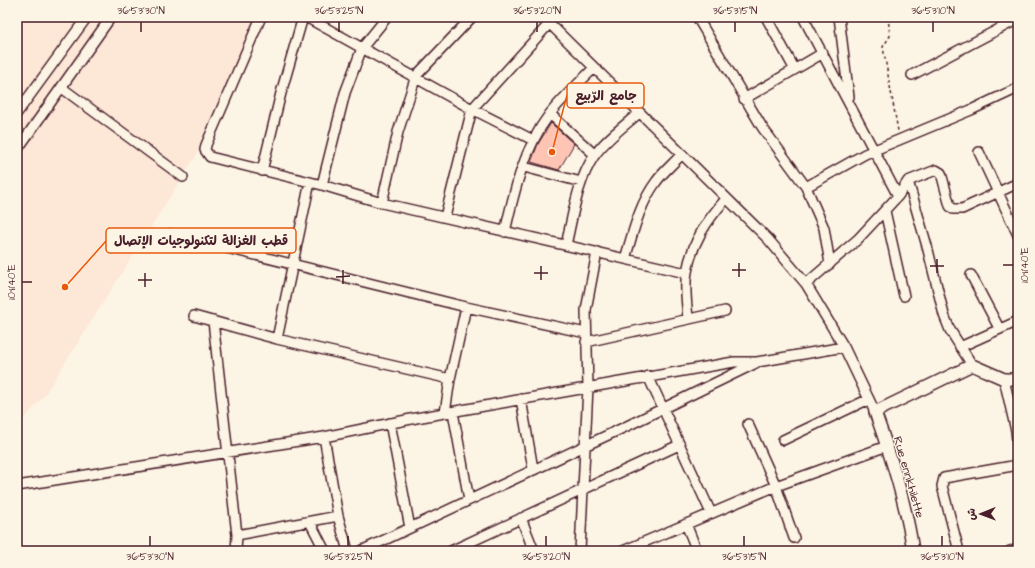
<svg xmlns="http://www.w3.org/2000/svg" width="1035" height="568" viewBox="0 0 1035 568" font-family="'Architects Daughter','Playpen Sans Arabic',sans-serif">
<rect width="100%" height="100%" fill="#fcf5e5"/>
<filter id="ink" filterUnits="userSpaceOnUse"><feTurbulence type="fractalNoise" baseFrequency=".025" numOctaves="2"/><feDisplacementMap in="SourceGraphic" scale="8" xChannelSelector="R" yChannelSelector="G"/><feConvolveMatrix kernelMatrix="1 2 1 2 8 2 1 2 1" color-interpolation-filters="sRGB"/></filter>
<g filter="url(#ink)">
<path fill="#fde7d6" d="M17,17H255L199,151L44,396L17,427Z"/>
<path fill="#fec5b4" stroke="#4a1f2b" d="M551,123L574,144L559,170L531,162L538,144Z"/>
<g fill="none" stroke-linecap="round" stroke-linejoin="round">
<g stroke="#4a1f2b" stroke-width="12">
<path id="minor" d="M261,17L206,145L205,150L210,157L322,185L382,203L686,273
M306,17L472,109L533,140
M543,17L768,239L806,284L844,347L875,412
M697,17L762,127L806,187L824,228L830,264
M766,17L794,68
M803,17L898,196L858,239L806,284
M839,17L849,97
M912,75L1018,19
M62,88L183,177
M744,99L823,53
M17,113L87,17
M550,114L595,155
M17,150L111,17
M979,152L1018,235
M524,167L581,182
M262,171L281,93L303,17
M908,181L927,246L944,315L950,330L972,365
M322,185L345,93L362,48L387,17
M806,187L865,154L971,110L1018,88
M898,196L908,181L936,170L941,173L950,206L953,209H962L1018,183
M382,203L398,132L416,76L472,17
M885,211L904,296
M445,217L472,109L549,24
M505,232C514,192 524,148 549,115C562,98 579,83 594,68
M170,234L466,307L586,333
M566,245C573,215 577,182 594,156C605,140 624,126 639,113
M625,259C633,233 639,205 656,182C663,172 673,164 681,155
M971,275L999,328
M194,316L277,339L450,379
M688,319C687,304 684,287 687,272C692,243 706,221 726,199
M213,321L237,535L236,551
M277,339L310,182
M586,342L725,311
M960,347L1018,321
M648,376L711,513
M1004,379L1016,431L1018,449
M521,399L533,469
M453,412L469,500
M445,413L450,379L466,307
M390,423L410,528
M748,424L776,486L794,538
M324,437L338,516L348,551
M783,440L869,399
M17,486L324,437L416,418L734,362H757L844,347
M521,518L534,551
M310,522L325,551
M686,524L697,551
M237,535L338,516
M361,551L625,427L756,363
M451,551L679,445
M580,551L588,387L586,310L597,252
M623,551L776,486L887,446
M959,551L942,486L944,478L1018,465
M1010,551L1018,550"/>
</g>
<g stroke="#4a1f2b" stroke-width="14">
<path id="tertiary" d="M913,551C906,503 891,457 875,412L972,365L1004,379H1018"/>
</g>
<path stroke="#4a1f2b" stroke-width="1.5" stroke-dasharray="3 3" stroke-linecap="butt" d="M888,17L890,36L883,47L898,131"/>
<use href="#minor" stroke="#fcf5e5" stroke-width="9"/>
<use href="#tertiary" stroke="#fcf5e5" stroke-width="11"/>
</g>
</g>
<path fill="none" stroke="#4a1f2b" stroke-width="1.5" d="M141,22V32M339,22V32M537,22V32M735,22V32M933,22V32M937,259V273M739,263V277M1003,265H1013M541,266V280M930,266H944M343,270V284M732,270H746M145,273V287M534,273H548M336,277L350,276M138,280H152M22,282H32M150,536V546M348,536V546M546,536V546M744,536V546M942,536V546"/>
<g text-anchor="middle" stroke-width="3" stroke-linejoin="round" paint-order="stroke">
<g font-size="12" fill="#4a1f2b" stroke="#fcf5e5">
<text transform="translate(909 477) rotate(74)" y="4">Rue ennkhilette</text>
</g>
</g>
<path fill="none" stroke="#e8590c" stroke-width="1.5" d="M552 152L567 95M65 287L106 241"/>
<g fill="#e8590c" stroke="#fcf5e5" stroke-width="1.5">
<circle cx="552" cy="152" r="4"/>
<circle cx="65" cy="287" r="4"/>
</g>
<g fill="#fcf5e5" stroke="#e8590c" stroke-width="1.5">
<rect x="567" y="83" width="77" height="25" rx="4"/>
<rect x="106" y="228" width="190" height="25" rx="4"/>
</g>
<g font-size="13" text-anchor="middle" font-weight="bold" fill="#4a1f2b">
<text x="606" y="100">جامع الرّبيع</text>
<text x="201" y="245">قطب الغزالة لتكنولوجيات الإتصال</text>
</g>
<rect width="1035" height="568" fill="none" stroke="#fcf5e5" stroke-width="44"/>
<g transform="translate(981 514) rotate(269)" stroke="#fcf5e5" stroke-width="3" paint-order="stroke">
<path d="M0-3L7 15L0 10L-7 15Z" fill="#4a1f2b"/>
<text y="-6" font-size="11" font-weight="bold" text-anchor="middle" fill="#4a1f2b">ش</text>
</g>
<rect x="22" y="22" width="991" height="524" fill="none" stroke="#4a1f2b" stroke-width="1.5"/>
<g font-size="10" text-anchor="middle" fill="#4a1f2b">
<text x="141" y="14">36°53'30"N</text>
<text x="339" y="14">36°53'25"N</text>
<text x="537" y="14">36°53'20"N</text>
<text x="735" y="14">36°53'15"N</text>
<text x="933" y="14">36°53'10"N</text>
<text transform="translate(1024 265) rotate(-90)" y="4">10°11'40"E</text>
<text transform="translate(11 282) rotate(-90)" y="4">10°11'40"E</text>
<text x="150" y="560">36°53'30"N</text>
<text x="348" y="560">36°53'25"N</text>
<text x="546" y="560">36°53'20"N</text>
<text x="744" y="560">36°53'15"N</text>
<text x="942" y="560">36°53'10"N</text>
</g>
</svg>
